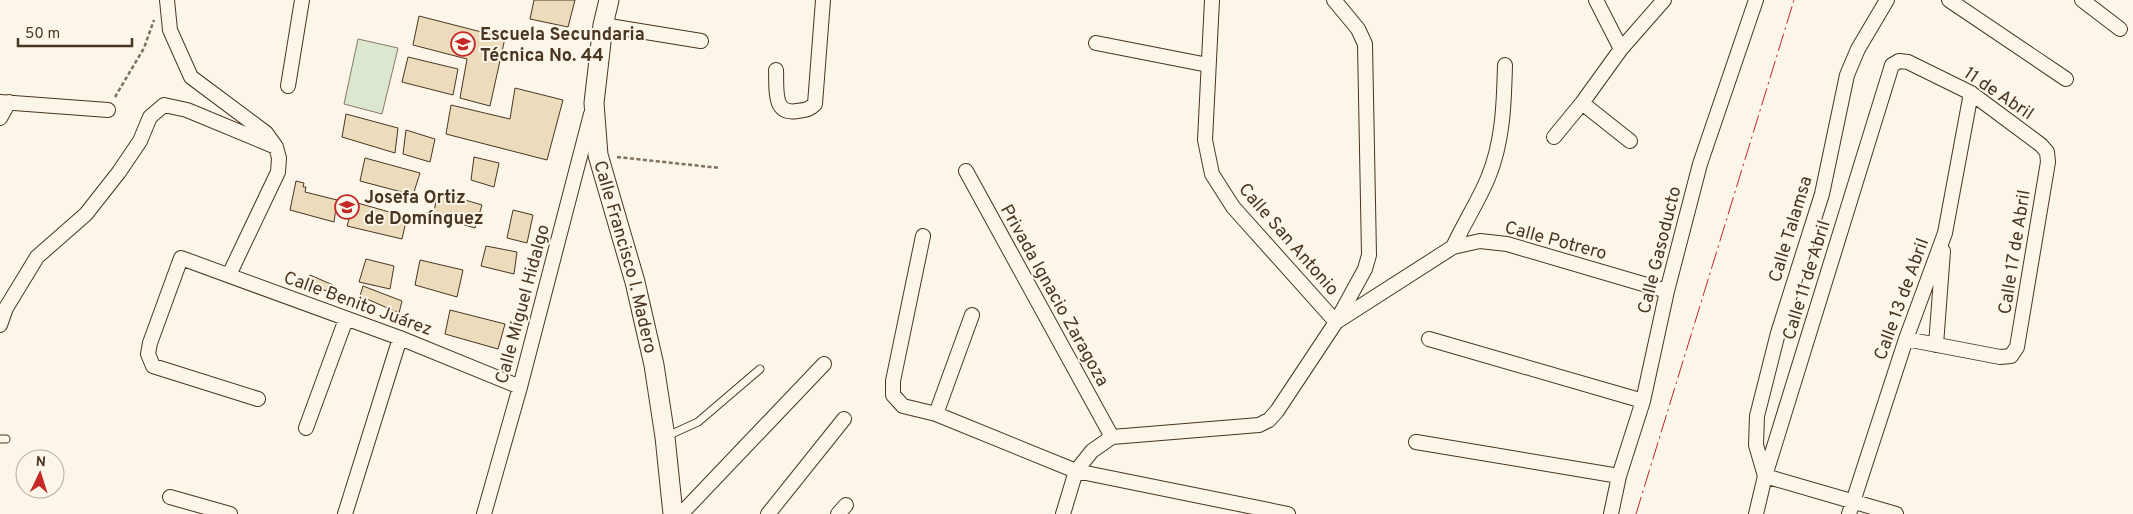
<svg xmlns="http://www.w3.org/2000/svg" width="2133" height="514" viewBox="0 0 2133 514" font-family="Overpass,sans-serif">
<rect width="100%" height="100%" fill="#fbf6e9"/>
<path fill="#dce7d0" stroke="#887966" d="M358,39L398,48L382,114L344,104Z"/>
<path fill="#ecdcbc" stroke="#4a3520" d="M534,0H575L568,27L530,19Z
M419,16L505,38L490,106L460,98L467,59L413,45Z
M408,57L458,69L453,95L402,82Z
M515,88L563,100L547,160L446,134L451,105L510,119Z
M346,114L398,128L395,153L342,137Z
M406,130L435,139L430,162L403,154Z
M474,157L499,163L494,187L471,180Z
M365,158L420,173L413,195L360,181Z
M296,181L304,183L303,187H306L305,192L337,200L334,222L290,210Z
M438,192L482,205L475,228L433,216Z
M354,202L407,217L402,239L347,226Z
M513,210L533,215L527,243L507,238Z
M486,246L517,252L514,274L481,266Z
M366,259L394,266L390,289L359,282Z
M420,260L463,270L457,297L415,285Z
M310,275L333,285L332,293L308,284Z
M363,286L402,301L399,313L360,296Z
M450,310L505,324L498,349L445,334Z"/>
<g fill="none" stroke-linecap="round" stroke-linejoin="round">
<g stroke="#4a3520" stroke-width="9">
<path id="lane" d="M665,437L698,422L760,369
M0,439H6"/>
</g>
<g stroke="#4a3520" stroke-width="16">
<path id="street" d="M167,0L170,30L191,77L266,133L276,147L279,158L278,172L229,275
M1212,0L1205,140L1212,174L1233,207L1336,322L1453,247L1480,241L1507,244L1667,291
M1596,0L1621,49
M1949,0L2066,79
M2082,0L2120,29
M603,25L701,41
M1096,43L1208,65
M776,70C777,88 772,115 797,111C805,110 809,110 815,104L823,0
M288,86L302,0
M0,102L108,110
M1582,103L1630,141
M0,118L9,102
M1554,137L1582,103L1621,49L1664,0
M966,171L1112,437
M923,236L893,381V395L903,406L936,414L1076,471L1288,514
M1453,247C1464,223 1478,202 1488,178C1503,142 1504,104 1505,65
M0,325L6,308L37,257L86,214L119,172L140,141L150,117L164,105L187,110L276,147
M1429,339L1643,401
M1936,345L1943,251
M258,399L153,366L148,354L150,343L181,258L400,338L520,387
M936,414L972,315
M306,428L346,319
M1416,442L1619,476
M1765,476L1756,445L1757,416L1778,333L1822,194L1847,75L1858,49L1887,0
M1765,476L1896,514
M170,497L230,514
M345,514L400,338
M484,514L520,387L591,114
M681,514L824,364
M768,514L844,419
M838,514L846,505
M1063,514L1076,471L1092,451L1112,437L1259,425L1269,420L1277,411L1336,322L1365,269L1369,255L1365,44L1358,29L1334,0
M1611,514L1619,476L1643,401L1667,291L1700,164L1756,0
M1756,514L1765,476L1892,65L1899,61L1908,62L1971,93L2041,145L2047,152L2048,162L2017,347L2011,356L2000,357L1906,339
M1849,514L1906,339L1945,233L1971,93"/>
</g>
<g stroke="#4a3520" stroke-width="21">
<g id="secondary">
<path id="s1" d="M609,0L603,25L594,103L598,155L635,282L654,365L665,437L673,514"/>
</g>
</g>
<path stroke="#7f6f5c" stroke-width="2.5" stroke-dasharray="4 2.5" stroke-linecap="butt" d="M115,97L144,48L154,20
M617,157L720,168"/>
<use href="#lane" stroke="#fbf6e9" stroke-width="7"/>
<use href="#street" stroke="#fbf6e9" stroke-width="14"/>
<use href="#secondary" stroke="#fbf6e9" stroke-width="19"/>
<path stroke="#c62828" stroke-width="1" stroke-dasharray="18 4 2.5 4" stroke-linecap="butt" d="M1636,514L1794,0"/>
</g>
<defs>
<g id="university-ring" transform="scale(1.25)"><circle r="9.5" fill="#fbf6e9" stroke="#c62828" stroke-width="1.5"/><path d="M0-5L7-2L0 1L-7-2ZM-4 1L0 2.5L4 1V4Q0 6-4 4Z" fill="#c62828"/></g>
<g id="school-ring" transform="scale(1.25)"><circle r="9.5" fill="#fbf6e9" stroke="#c62828" stroke-width="1.5"/><path d="M0-5L7-2L0 1L-7-2ZM-4 1L0 2.5L4 1V4Q0 6-4 4Z" fill="#c62828"/></g>
</defs>
<g fill-rule="evenodd">
<use href="#university-ring" x="463" y="44"/>
<use href="#school-ring" x="347" y="207"/>
</g>
<g text-anchor="middle" stroke-width="4" stroke-linejoin="round" paint-order="stroke">
<g font-size="18" font-weight="bold" fill="#4a3520" stroke="#fbf6e9" text-anchor="start">
<text x="480" y="40">Escuela Secundaria<tspan x="480" dy="21">Técnica No. 44</tspan></text>
<text x="364" y="203">Josefa Ortiz<tspan x="364" dy="21">de Domínguez</tspan></text>
</g>
<g font-size="18" fill="#4a3520" stroke="#fbf6e9">
<text transform="translate(1999 93) rotate(34)" y="6">11 de Abril</text>
<text transform="translate(1790 229) rotate(-73)" y="6">Calle Talamsa</text>
<text transform="translate(1289 239) rotate(49)" y="6">Calle San Antonio</text>
<text transform="translate(1556 240) rotate(15)" y="6">Calle Potrero</text>
<text transform="translate(1659 250) rotate(-76)" y="6">Calle Gasoducto</text>
<text transform="translate(2014 252) rotate(-81)" y="6">Calle 17 de Abril</text>
<text dy="6" stroke="none"><textPath href="#s1" startOffset="262">Calle Francisco I. Madero</textPath></text>
<text transform="translate(1806 280) rotate(-73)" y="6">Calle 11 de Abril</text>
<text transform="translate(1055 295) rotate(61)" y="6">Privada Ignacio Zaragoza</text>
<text transform="translate(1901 299) rotate(-70)" y="6">Calle 13 de Abril</text>
<text transform="translate(358 303) rotate(20)" y="6">Calle Benito Juárez</text>
<text transform="translate(522 304) rotate(-75)" y="6">Calle Miguel Hidalgo</text>
</g>
</g>
<g transform="translate(40 474) rotate(4)"><circle r="24" fill="#fbf6e9" stroke="#b4a999"/>
<path d="M0-4L9 19L0 12L-9 19Z" fill="#c62828"/>
<text y="-8" font-size="14" font-weight="bold" text-anchor="middle" fill="#4a3520">N</text>
</g>
<path d="M18 38v8h114v-8" fill="none" stroke="#4a3520" stroke-width="2.5"/>
<text x="25" y="38" font-size="15" fill="#4a3520" stroke="#fbf6e9" stroke-width="4" paint-order="stroke">50 m</text>
</svg>
